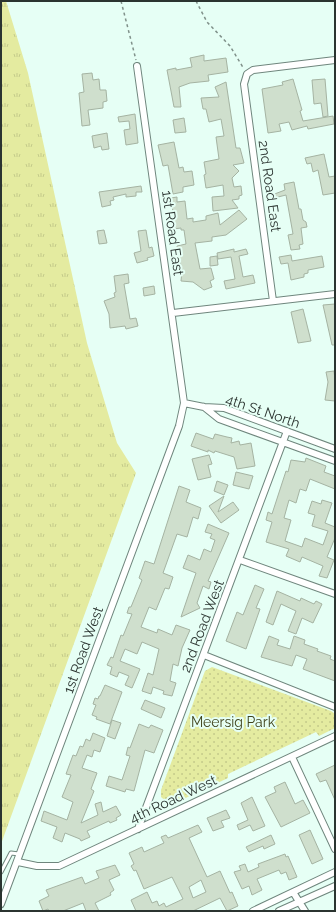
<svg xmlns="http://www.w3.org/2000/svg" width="336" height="912" viewBox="0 0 336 912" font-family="Raleway,sans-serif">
<defs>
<pattern id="grass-tufts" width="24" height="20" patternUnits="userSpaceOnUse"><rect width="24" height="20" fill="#e4eba0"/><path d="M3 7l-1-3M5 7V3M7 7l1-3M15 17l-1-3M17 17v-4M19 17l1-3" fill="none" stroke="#c4ca8a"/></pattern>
<pattern id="park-dots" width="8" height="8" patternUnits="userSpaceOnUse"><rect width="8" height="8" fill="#e4eba0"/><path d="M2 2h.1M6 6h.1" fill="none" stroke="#c4ca8a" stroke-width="1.8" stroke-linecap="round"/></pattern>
</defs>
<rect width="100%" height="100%" fill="#e6fff5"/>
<path fill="url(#grass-tufts)" d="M1,1H6L28,73L87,343L117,443L136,473L1,844Z"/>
<path fill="url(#park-dots)" d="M212,667L331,711L335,714V728L319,736L316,732L228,774V778L177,802L168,803L161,797V790L205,671Z"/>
<path fill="#cfdfcd" stroke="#a5b3a2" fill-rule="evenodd" d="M204,55V61L226,58L228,72L208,75L209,81L190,83L179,87L181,107H174L167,70L176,68V70L192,67L190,58Z
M92,73L93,80L99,79L100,90H106L107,101L103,102V108L88,110L90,125L82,126L79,93L84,92L82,74Z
M293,79L302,110L300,111L303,121L333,116L334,124L308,129L307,126L292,130L289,122L279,124L281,131L268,133L262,89L283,85L282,82Z
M325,79L328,116L323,117L321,103L314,104L312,80Z
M226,82L236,148H240L244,163L233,165L239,171L232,178L234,187L241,186L242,195L239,196V199L232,200L238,208L213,211L212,197L224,196L223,185L206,188L204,175L206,174L204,162L219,159L216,137L224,136L221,119L209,122L206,109H203L201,98L219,97L215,87Z
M135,114L138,143L126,145L124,130L130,129L129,121L119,122L118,117Z
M184,118L186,132L175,133L173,120Z
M107,133L109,149L102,150L101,146L94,148L92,136Z
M174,142L179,168L183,167L184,172L192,171L194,185L183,187V192L173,194L168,165L163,166L158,145Z
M324,154L329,177L335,176V193L323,195L318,170L313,172L311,163L307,164L305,158Z
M294,182L299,209H301L303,220L306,222L307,227L301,228L303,244L299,245L300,249L291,250L288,235L293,234L286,195L274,198L272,195L285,190L284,184Z
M141,186L142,192H136V196L126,197V194L113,197L114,200L110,201L111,205L102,207L99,192Z
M177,197V202L185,201L187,219L193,218V222L206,220V216L218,213L220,225L239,210L247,219L226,235L212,237V241L195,243L200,269L211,268L214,279L210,281L212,287L204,290L193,282L181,281L182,271L177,246L186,244L184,230H181V228L173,229L172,221L174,220L171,198Z
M104,230L107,243L99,244L97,231Z
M146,230L149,248L152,247L154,256L147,258L148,260L137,263L134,253L141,251L138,231Z
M234,249V252L246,249L248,254L239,256L243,277L253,275L255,283L226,289L224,281L235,279L231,257L218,259L217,253Z
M291,255L292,261L322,256L324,267L308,270V273L304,274V277L291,280L288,263L281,264L279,257Z
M217,256L218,265L210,266V257Z
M128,274L129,283L124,284L130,319L136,318L138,326L126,329L125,326L110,328L109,314L104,301L115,297L114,293L116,292L114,276Z
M154,286L155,294L144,296L143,288Z
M335,304V345H332L323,305Z
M303,309L311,341L298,343L291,312Z
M334,371L335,380V401L325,400L328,382L326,372Z
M196,433L213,439L215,434L227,437L232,438L231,443L239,441L240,445L251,443L255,466L237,469L234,457L215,451L214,453L208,450V452L191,446Z
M209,455L212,464L208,465L211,477L198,480L192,459Z
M306,458L326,466L324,472L335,476V489L310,479L306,491L300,489L296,503L289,500L284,518L291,520L285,541L302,547L305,538L323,545L328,531L312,526L315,515L308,513L312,501L321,504L322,500L332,503L325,523L335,527V538L327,557L334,560L327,578L319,576L323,566L302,557L300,562L286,556L289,549L266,542L272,522L266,520L268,512L272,514L286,471L288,472L291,460L305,462Z
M236,472L253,476L249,489L233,485Z
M217,481L228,485L224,495L214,491Z
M179,486L190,490L186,502L201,508L198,519L193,517L187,537L177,534L163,573L173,577L169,589L165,588L156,610L149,607L141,627L157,633L158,629L172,635L176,625L190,630L182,648L178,666L173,664L170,681L176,683L172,696L163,694L164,691L153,687L151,694L142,691L148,673L153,675L159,649L142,642L137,654L125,649L120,661L140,669L132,688L125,685L129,676L119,672L117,677L110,674L112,667L107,665L111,657L113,658L121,635L123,636L132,614L127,613L129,607H131L142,580L139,578L145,561L154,564Z
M224,496L218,512L233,502L239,510L221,523L209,506Z
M208,524L229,533L208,581L211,582L209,589L203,586L197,603L200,608L181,617L196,573L183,568L188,555L200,560L204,549L211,552L215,540L210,538L212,534L205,532Z
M255,585L264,589L256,608L260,609L246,649L226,641L237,612L243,615Z
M277,591L300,601L301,598L314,604L316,601L322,604L313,623L302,618L296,634L288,631L296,611L281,604L273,625L266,622Z
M269,636L279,640L277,645L290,649L294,636L305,640L304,644L318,649L317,651L331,656L330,659L335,661V681L303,669L307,659L296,655L292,666L261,657Z
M105,685L122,692L110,724L96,719L97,717L92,715L96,705L93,704L95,698L98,699L99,696H100Z
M145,700L165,708L161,718L141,709Z
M112,720L121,723L115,739L107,736Z
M139,724L149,728L151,725L163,730L154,753L145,750L134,791L126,789L125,792L106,786L109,776L122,780L130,756L126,755L128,747L130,748Z
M93,733L105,738L100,752L94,750L92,757L87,755L82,768L97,773L91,789L94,791L81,823L98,815L95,804L101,802L103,812L116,806L121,815L116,818L117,820L110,823L109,821L87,831L90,837L81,841L80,839L65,833L62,842L53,838L57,827L41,821L44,811L67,820L73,802L62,797L71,775L66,774L73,755L76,756L80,746L83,747L86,739L90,741Z
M335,765V800L326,780L320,782L316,774Z
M285,782L295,804L303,800L310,813L281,827L265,797L276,792L274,787Z
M252,797L265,826L253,831L250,825L239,830L237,825L248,820L241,803Z
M226,810L230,818L221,821L224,827L213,831L207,818Z
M198,825L202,832L189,838L207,877L220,871L230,893L232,892L238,906L227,911L220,898L193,911H136L131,900L147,892L152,903L157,901L159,906L164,903L166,907L183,899L172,877L144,889L136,870L134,871L131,866L134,864L129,853L142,847L144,852L164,843L161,837L166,835L168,838ZM201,880L206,892L193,898L189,887Z
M310,830L323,859L312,864L299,835Z
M271,835L275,844L264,849L263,846L249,852L246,847Z
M285,854L286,857L288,856L297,877L289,880L286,872L281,874L279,870L257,879L262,890L252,895L249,886L242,889L234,872L241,870L239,866L245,864L248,872L259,867L258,864Z
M115,865L120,875L109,880L114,890L110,893L111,895L95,903L99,911H86L83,903L63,911H49L48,909L43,911L39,901L49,896L46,890L82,877L85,884L99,878L96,871Z"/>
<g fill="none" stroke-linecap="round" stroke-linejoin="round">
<g stroke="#6f867d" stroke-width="5">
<path id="service" d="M1,872L11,853L19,854"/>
</g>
<g stroke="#6f867d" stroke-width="8">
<path id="minor" d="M273,301L244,84L247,74L253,70L335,60
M173,313L335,294
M184,403L204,407L224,408L335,449
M204,407L219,419L335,461
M240,560L335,594
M204,655L335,707
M292,757L335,849
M138,829L287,431
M18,862L37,866H59L335,736
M293,892L305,911
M1,904L179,426L184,403L137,66
M253,911L335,872
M279,911L335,886"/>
</g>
<path stroke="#80918a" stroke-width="1.5" stroke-dasharray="3 3" stroke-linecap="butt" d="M121,1L136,60
M196,1L207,22L230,46L244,69"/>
<use href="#service" stroke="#fff" stroke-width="3"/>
<use href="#minor" stroke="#fff" stroke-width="6"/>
</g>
<g text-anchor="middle" stroke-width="4" stroke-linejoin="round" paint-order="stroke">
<g font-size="14" fill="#2b3430" stroke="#e6fff5">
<text transform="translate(270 186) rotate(82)" y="5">2nd Road East</text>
<text transform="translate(173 233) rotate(82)" y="5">1st Road East</text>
<text transform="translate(263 411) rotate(19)" y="5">4th St North</text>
<text transform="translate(202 626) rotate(-69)" y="5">2nd Road West</text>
<text transform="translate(83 650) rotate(-70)" y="5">1st Road West</text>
<text transform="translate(173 799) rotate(-25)" y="5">4th Road West</text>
</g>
<g font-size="14" fill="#41441c" stroke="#e6fff5">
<text x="233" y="727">Meersig Park</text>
</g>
</g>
<rect width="336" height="912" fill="none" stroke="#2b3430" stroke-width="4"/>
</svg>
